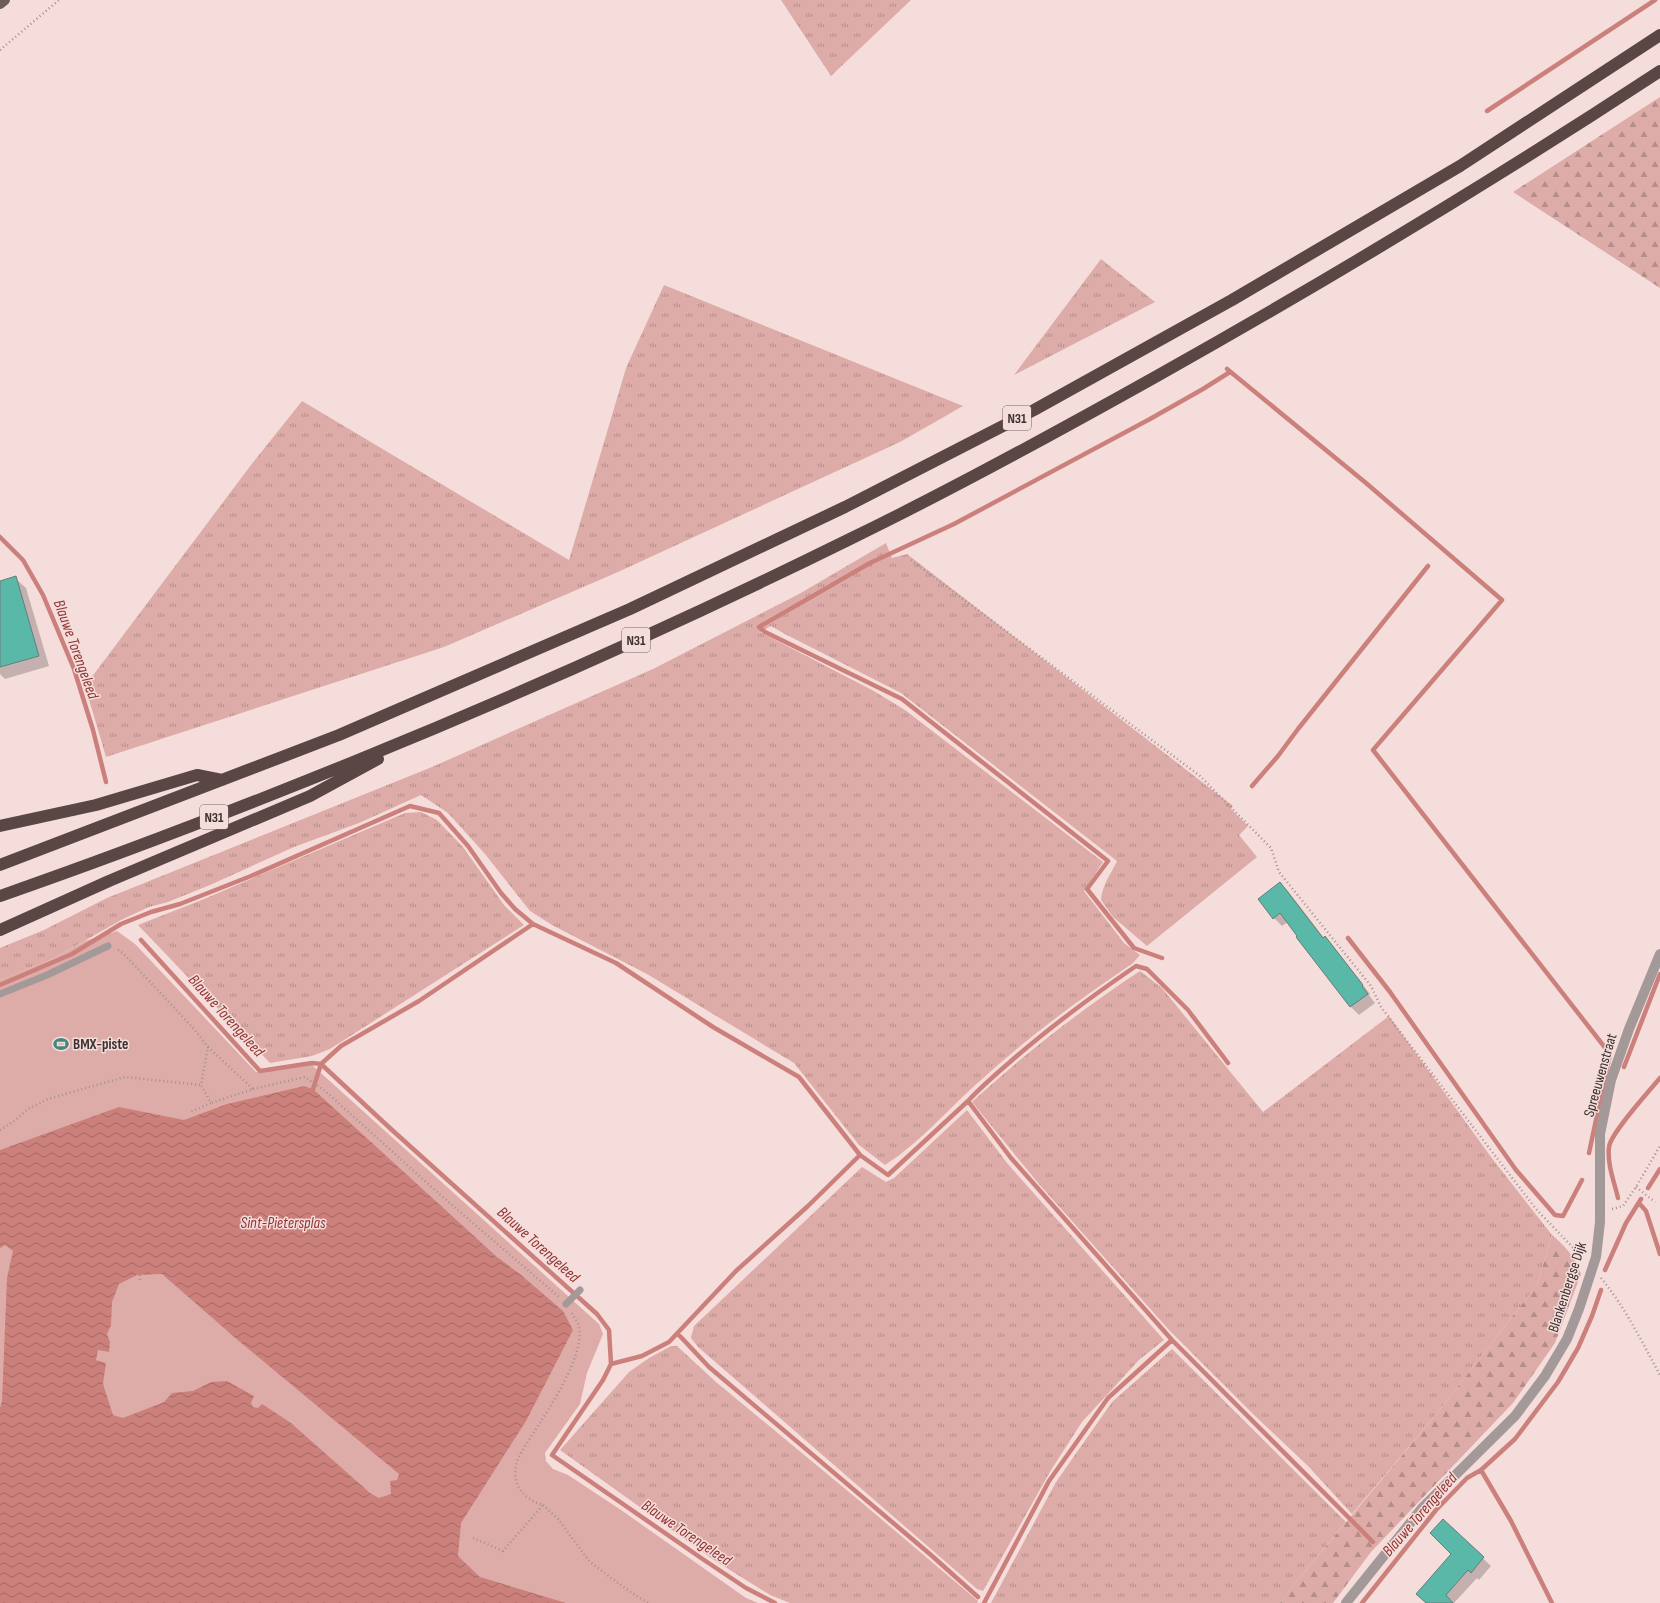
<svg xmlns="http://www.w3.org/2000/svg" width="1660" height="1603" viewBox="0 0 1660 1603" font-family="'Sofia Sans Condensed',sans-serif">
<defs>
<pattern id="grass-tufts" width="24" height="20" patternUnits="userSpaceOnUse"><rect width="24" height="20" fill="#deaca8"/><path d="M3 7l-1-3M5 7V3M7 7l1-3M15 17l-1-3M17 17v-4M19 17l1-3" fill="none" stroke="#b58d89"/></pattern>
<pattern id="forest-firs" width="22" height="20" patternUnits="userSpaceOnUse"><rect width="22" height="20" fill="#deaca8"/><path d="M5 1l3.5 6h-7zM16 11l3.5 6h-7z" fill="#b58d89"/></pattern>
<pattern id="water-waves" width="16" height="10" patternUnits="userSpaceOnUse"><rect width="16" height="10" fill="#cb807b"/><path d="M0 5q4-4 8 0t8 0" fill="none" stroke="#a66965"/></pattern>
</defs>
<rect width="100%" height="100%" fill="#f5dddb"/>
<path fill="url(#grass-tufts)" d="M781,0H911L831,76Z
M1101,259L1155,302L1014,375Z
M664,285L963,406L900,442L618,572L444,647L106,757L85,686L251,465L302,401L569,560L626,368Z
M886,543L892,558L907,554L1233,806L1231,809L1248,826L1239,835L1257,857L1147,946L1113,917L1101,900C1102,885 1111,874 1117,861L901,693L785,634L771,626L760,632L872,690L905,710L1103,862L1084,891L1124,943L1140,955L1133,963C1080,999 1028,1037 981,1080C949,1108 921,1142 885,1165L859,1145L794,1063L647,974L552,925L530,911L485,854L448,813L421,795L359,823L294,847L210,885L168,902L149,907L121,920L53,959L0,980V948L44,930L107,898L432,767L653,669L799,594Z
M421,812L437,820L463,847L504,905L524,925L330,1049L312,1056L270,1063L138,925L204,899L405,813Z
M1140,971L1162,988L1263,1112L1389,1016L1491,1157L1552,1235L1537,1285L1434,1417L1352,1514L1308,1466L1253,1414L1169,1330L1038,1183L972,1102C1024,1054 1081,1010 1140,971Z
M967,1110L1007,1163L1164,1340L1139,1360L1082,1422L1051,1470L983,1591L977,1589L698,1347L691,1338L694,1326L862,1167L886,1182L894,1178Z
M671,1346H677L716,1382L861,1502L978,1601L977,1603H790L770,1595L714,1560L560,1450L629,1372L649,1358Z
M1172,1349L1346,1522L1297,1581L1280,1603H991L1056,1482L1112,1402Z"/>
<path fill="url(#forest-firs)" d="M1660,97V288L1513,192Z
M1552,1235C1566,1247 1574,1256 1581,1274L1555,1343L1513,1403L1371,1552L1333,1603H1280L1297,1581L1434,1417L1537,1285Z"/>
<path fill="#deaca8" d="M117,931L135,944L256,1072L312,1065L599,1324L603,1334L587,1373L580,1404L545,1453L546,1461L553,1469L568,1475L621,1510L746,1598L758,1603H0V980L53,959L85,941Z"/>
<path fill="url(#water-waves)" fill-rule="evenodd" d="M304,1086L313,1089L497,1257L520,1274L563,1311L573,1330L526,1421L461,1523L458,1556L480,1577L566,1603H0V1408L2,1401L7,1278L13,1251L5,1245L0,1248V1150L119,1107L184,1120L227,1104ZM162,1274L240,1342L399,1474L397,1480L390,1481L391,1494L379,1498L370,1493L291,1423L262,1404L258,1408L253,1407L251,1403L254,1396L227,1381L211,1382L193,1391L172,1393L164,1402L123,1418L113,1415L103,1384L106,1363L96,1360L98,1350L109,1352L110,1342L107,1334L111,1325L112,1302L119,1284L137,1275Z"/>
<path fill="#0003" d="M15,578L26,588L49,666L5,679L0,674V582Z
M1280,883L1288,891L1324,938L1325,937L1333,946L1370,994L1369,995L1375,1003L1359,1015L1351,1007L1297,937L1299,936L1288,922L1282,926L1274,918Z
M1443,1520L1491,1566L1479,1580L1477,1578L1454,1603H1427L1453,1554Z"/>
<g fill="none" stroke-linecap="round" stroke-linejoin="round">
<path stroke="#cb807b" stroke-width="4.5" d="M1487,111L1655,0
M1227,369L1366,483L1502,600L1373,750L1610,1054L1589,1153
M0,537L23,560L43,595L74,669L93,730L106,782
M1252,786L1278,756L1298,729L1428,566
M1348,938L1390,992L1516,1170L1555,1215L1563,1216L1582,1180
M141,940L260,1071L312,1063L321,1064L392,1130L597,1314L609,1330L611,1364L603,1380L552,1455L704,1560L746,1588L775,1603
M1162,958L1134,948L1087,889L1108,861L902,699L765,632L759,627L870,563L954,524L1150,419L1203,389L1230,372
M0,985L72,954L121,924L151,912L180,904L251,876L410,806L439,813L468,846L501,893L515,909L533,924
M1624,1067L1660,974
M313,1089L321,1064L341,1046L419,1001L533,924L616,963L713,1027L799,1077L860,1155
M968,1101L1011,1158L1172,1340L1373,1542
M1648,1188L1660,1169
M1618,1198C1614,1181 1607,1164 1609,1147C1610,1134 1650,1090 1660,1078
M1639,1203L1646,1211L1660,1254
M1605,1270L1626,1223L1641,1199
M678,1334L709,1367L931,1555L978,1597
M611,1364L642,1356L669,1342L736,1271L808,1206L860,1155L888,1175L968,1101C981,1087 996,1074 1010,1062C1050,1027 1092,996 1136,966L1147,969L1188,1010L1228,1063
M1481,1470L1515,1439L1558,1382L1578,1348L1592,1316L1601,1290
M984,1603L1049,1481L1108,1398L1172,1340
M1362,1603L1436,1510L1467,1478L1481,1470L1511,1521L1552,1603"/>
</g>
<path fill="#5ab8a8" stroke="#677d78" d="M16,576L39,656L0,667V581Z
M1280,882L1323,938L1325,936L1363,985L1362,986L1368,994L1350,1007L1296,937L1297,936L1280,913L1273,919L1258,899Z
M1443,1519L1484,1557L1471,1573L1468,1570L1446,1595L1453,1603H1426L1416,1594L1451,1554L1430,1533Z"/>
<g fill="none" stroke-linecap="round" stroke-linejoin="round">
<path stroke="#a2918f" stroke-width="2.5" stroke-dasharray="1 3" stroke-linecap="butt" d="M0,50L59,0
M911,560L1200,776L1271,848L1279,872L1371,986L1381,1007L1536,1209L1583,1258
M118,950L123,953L194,1029L208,1047L201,1085L211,1103L190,1112
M208,1047L253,1089L211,1103
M253,1089L305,1077L325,1091L445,1199L559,1297
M0,1130L13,1122L28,1109L48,1099L125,1077L201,1085
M1636,1187L1655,1202
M1612,1209L1623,1206L1636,1187L1660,1146
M139,1267L140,1280
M1601,1278C1625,1307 1642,1342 1660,1375
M543,1505L558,1519L590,1562L629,1591L648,1603
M473,1538L503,1551L543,1505C524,1499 512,1486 516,1465C518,1455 527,1444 532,1435C547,1412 588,1352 578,1324C577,1320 574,1317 572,1313"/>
<path stroke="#a39998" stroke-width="7" d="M0,994L47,975L108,946
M566,1304L580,1290"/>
<path stroke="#a39998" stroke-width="10" d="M1346,1603L1423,1507L1515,1416L1545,1376L1567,1339L1579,1309L1596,1257L1600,1222V1134L1611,1080L1629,1029L1660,954"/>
<path stroke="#6d5c5b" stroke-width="10" d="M0,4L5,0"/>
<path stroke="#5a4745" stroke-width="12" d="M0,826L96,805L197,775L222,780
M0,865L339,735L630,609L845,507L1034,410L1232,300L1460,166L1660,35
M0,896C121,854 240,808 358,760C525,692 690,618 852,538C955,488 1057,432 1157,376C1328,280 1496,179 1660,71
M0,930L109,881L310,796L378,759"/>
</g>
<defs>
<g id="stadium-bare" transform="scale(1.2)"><path d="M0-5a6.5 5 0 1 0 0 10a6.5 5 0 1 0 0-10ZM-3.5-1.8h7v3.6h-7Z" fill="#43887c" stroke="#f5dddb" stroke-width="2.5" paint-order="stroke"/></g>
</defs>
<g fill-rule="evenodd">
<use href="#stadium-bare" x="61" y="1044"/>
</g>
<g text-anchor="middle" stroke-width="3" stroke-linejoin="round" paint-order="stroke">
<g fill="#f5dddb" stroke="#736564" stroke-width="1">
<rect x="1003" y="406" width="28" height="24" rx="3"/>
<rect x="622" y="628" width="28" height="24" rx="3"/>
<rect x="200" y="805" width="28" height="24" rx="3"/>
</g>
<g font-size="14" font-weight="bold" fill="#3b3231">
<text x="1017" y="423">N31</text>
<text x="636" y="645">N31</text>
<text x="214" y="822">N31</text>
</g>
<g font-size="15" font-weight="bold" fill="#3b3231" stroke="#f5dddb" text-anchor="start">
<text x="73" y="1049">BMX-piste</text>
</g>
<g font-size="15" fill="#3b3231" stroke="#f5dddb">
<text transform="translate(1600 1075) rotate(-74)" y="5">Spreeuwenstraat</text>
<text transform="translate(1567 1287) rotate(-72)" y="5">Blankenbergse Dijk</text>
</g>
<g font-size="16" font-style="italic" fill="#903534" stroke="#f5dddb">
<text transform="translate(77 649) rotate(70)" y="6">Blauwe Torengeleed</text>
<text transform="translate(227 1015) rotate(48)" y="6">Blauwe Torengeleed</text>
<text x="283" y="1228">Sint-Pietersplas</text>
<text transform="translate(539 1244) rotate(42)" y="6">Blauwe Torengeleed</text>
<text transform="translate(1419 1514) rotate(-49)" y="6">Blauwe Torengeleed</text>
<text transform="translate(687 1532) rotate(34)" y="6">Blauwe Torengeleed</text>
</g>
</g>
</svg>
